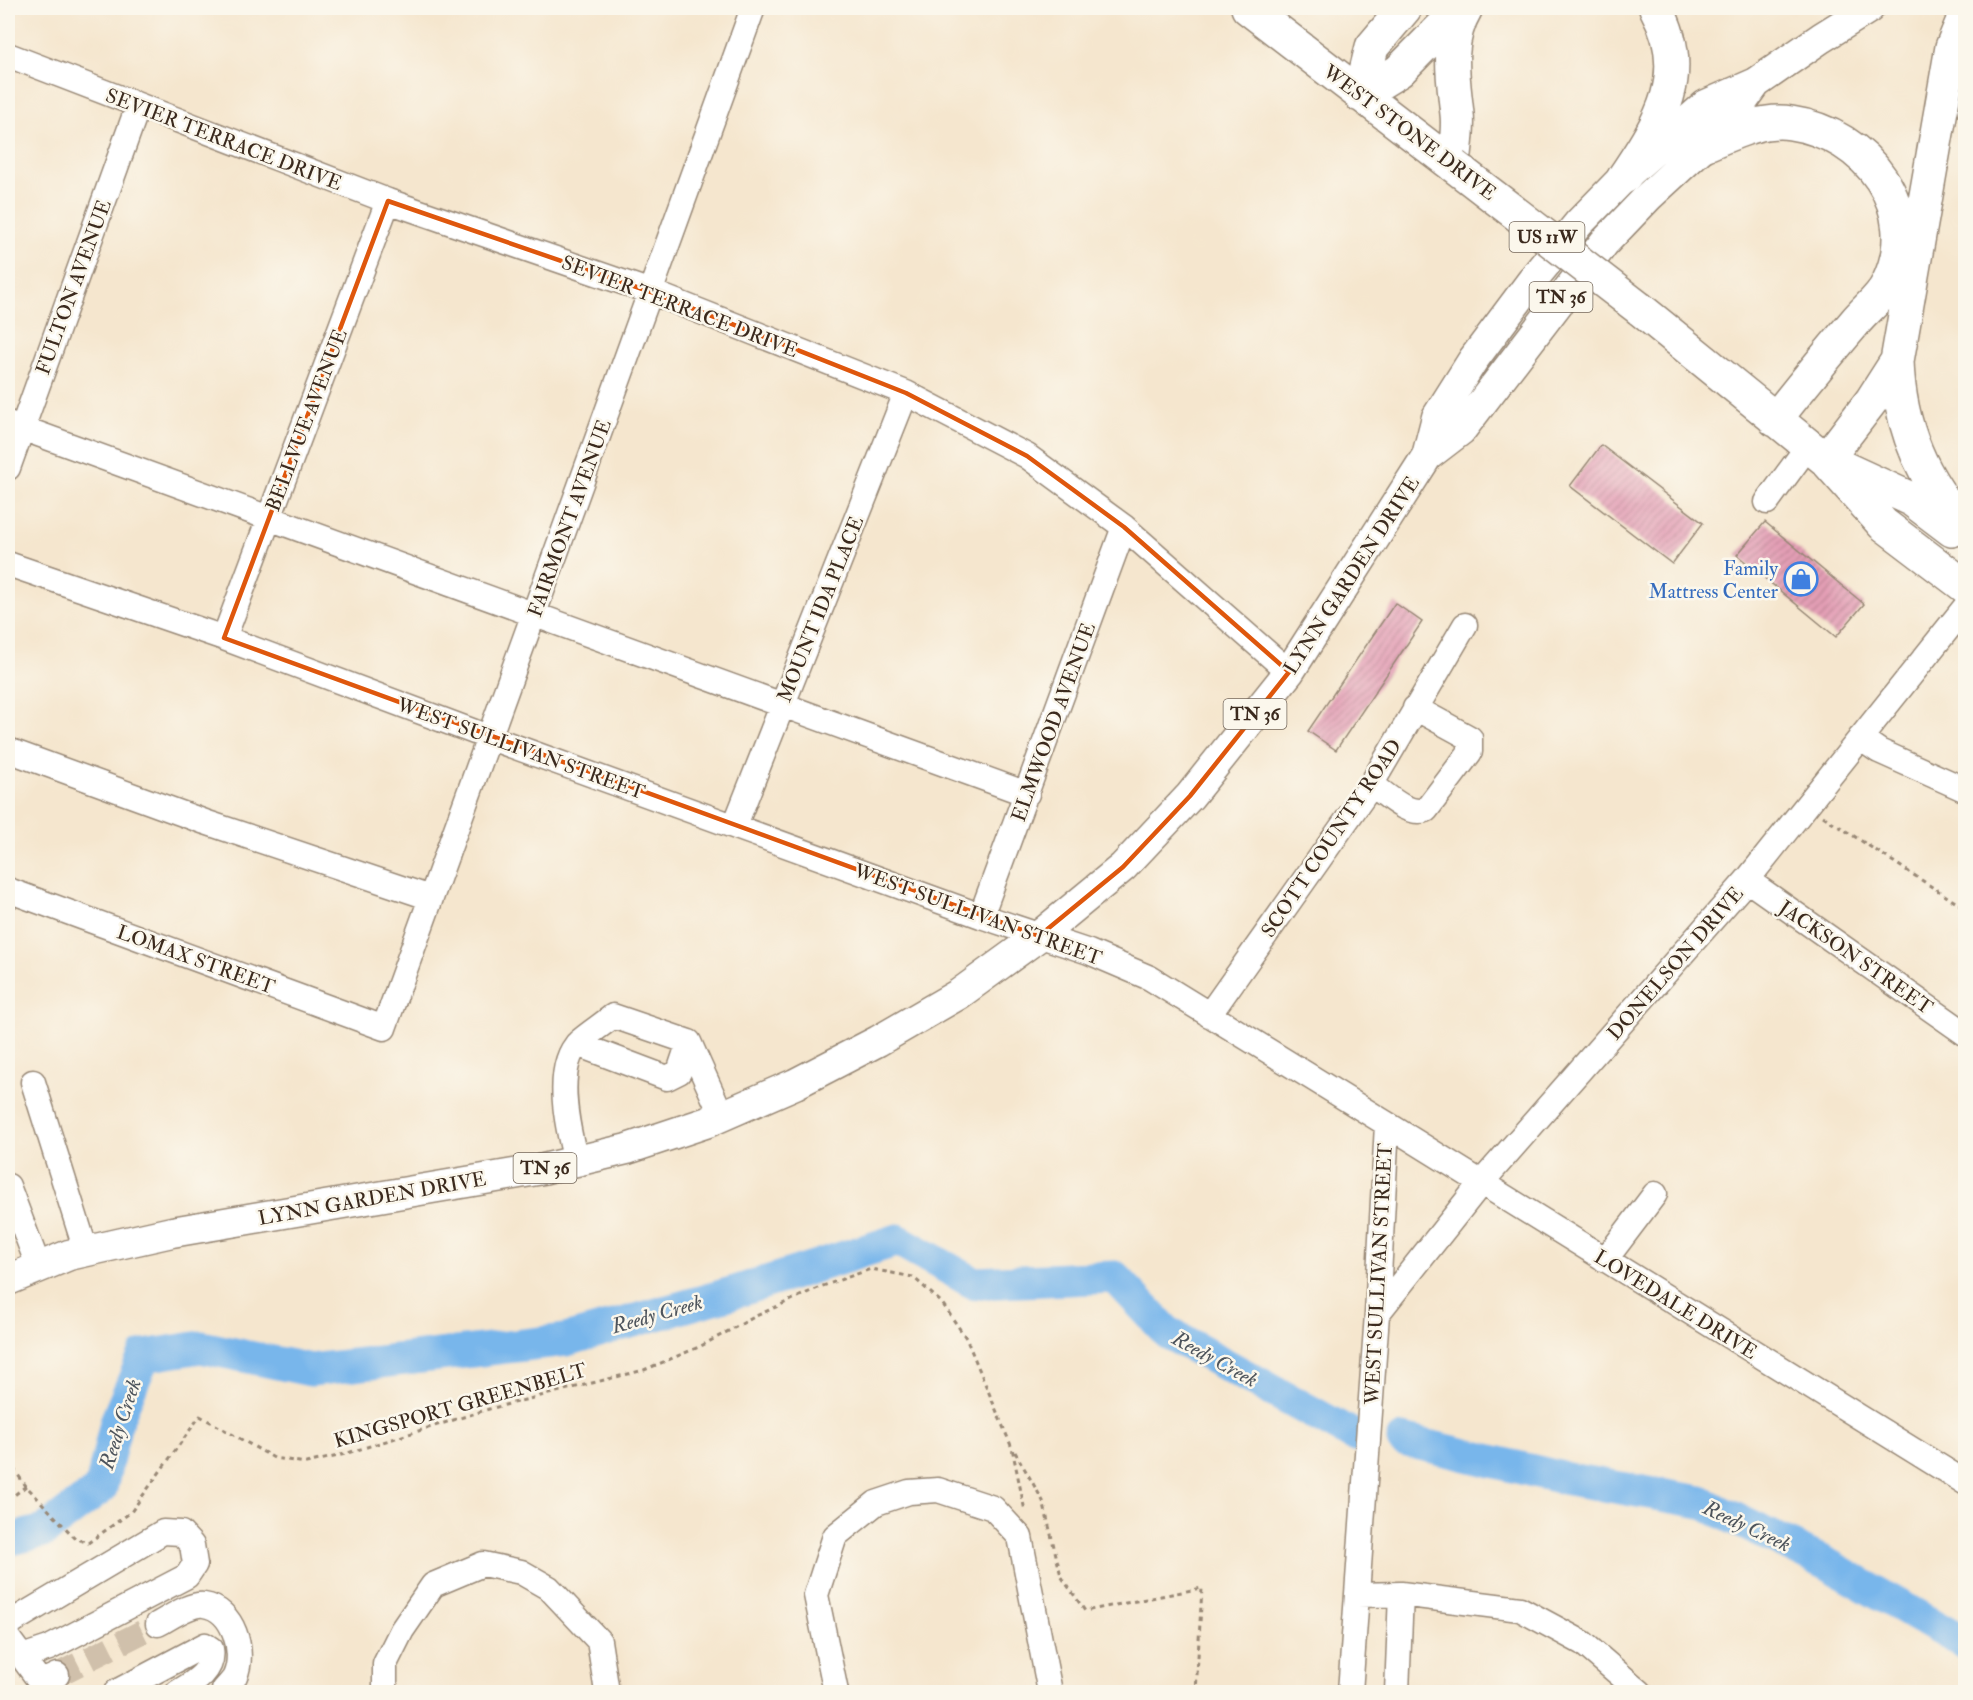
<svg xmlns="http://www.w3.org/2000/svg" width="1973" height="1700" viewBox="0 0 1973 1700" font-family="'IM FELL Double Pica',serif">
<defs>
<pattern id="building-hatch" width="6" height="6" patternUnits="userSpaceOnUse" patternTransform="scale(1.5)"><rect width="6" height="6" fill="#e49fb6"/><path d="M-1 1l2-2M0 6l6-6M5 7l2-2" fill="none" stroke="#ba8293"/></pattern>
</defs>
<rect width="100%" height="100%" fill="#fbf7ec"/>
<filter id="ink" filterUnits="userSpaceOnUse"><feTurbulence type="fractalNoise" baseFrequency=".0167" numOctaves="2"/><feDisplacementMap in="SourceGraphic" scale="12" xChannelSelector="R" yChannelSelector="G"/><feConvolveMatrix kernelMatrix="1 2 1 2 8 2 1 2 1" color-interpolation-filters="sRGB"/></filter>
<filter id="wash" filterUnits="userSpaceOnUse"><feTurbulence type="fractalNoise" baseFrequency=".008" numOctaves="4" result="noise"/><feDisplacementMap in="SourceGraphic" scale="24" xChannelSelector="R" yChannelSelector="G"/><feGaussianBlur stdDeviation="1.35" result="paint"/><feColorMatrix in="noise" values="0 0 0 0 0 0 0 0 0 0 0 0 0 0 0 0 0 1.4 0 .05"/><feComposite in="paint" operator="in"/></filter>
<g filter="url(#wash)">
<rect width="100%" height="100%" fill="#f5e6ce"/>
<g fill="none" stroke-linecap="round" stroke-linejoin="round">
<path stroke="#78b6eb" stroke-width="33" d="M1403,1440L1563,1478L1701,1502L1827,1564L1966,1644
M8,1540L44,1531L101,1488L116,1422L144,1356L201,1347L311,1370L566,1340L732,1293L898,1240L974,1283L1115,1277L1168,1333L1353,1435"/>
</g>
<g id="blocks">
<path fill="url(#building-hatch)" d="M1601,445L1703,523L1672,564L1570,486Z
M1765,522L1864,604L1836,637L1737,555Z
M1395,603L1422,622L1336,750L1308,731Z"/>
</g>
</g>
<g filter="url(#ink)">
<use href="#blocks" fill-opacity="0" stroke="#988876" stroke-width="1.5"/>
<g fill="none" stroke-linecap="round" stroke-linejoin="round">
<path stroke="#d0c0ab" stroke-width="24" stroke-dasharray="24 12" stroke-linecap="butt" d="M57,1675L158,1624"/>
<g stroke="#988876" stroke-width="27">
<path id="minor" d="M8,55L388,201L651,292L906,393L1027,456L1124,527L1289,672
M8,423L1027,794
M8,468L138,106
M1767,502L1808,446
M8,564L224,638L488,737L981,916L1089,952L1150,978L1387,1124L1377,1314L1350,1692
M224,638L388,201
M1860,738L1879,751L1966,790
M8,750L205,822L431,898
M1371,784C1387,795 1407,816 1426,810L1470,752V738L1415,708
M735,825L906,393
M1747,880L1966,1034
M8,890L384,1028L753,8
M981,916L1124,527
M1209,1015L1368,790L1465,625
M577,1044L667,1078L679,1072L689,1042
M33,1082L86,1251
M1387,1124L1966,1483
M576,1161C568,1130 553,1068 579,1042C589,1033 602,1025 613,1016L689,1042L722,1116
M8,1186L39,1268
M1605,1260L1655,1194
M1377,1314L1481,1183L1747,880L1966,606
M1357,1595L1401,1594L1520,1609L1583,1643L1640,1692
M8,1624L163,1532L181,1533L192,1545L195,1564L187,1576L49,1648L22,1657
M158,1624C170,1618 190,1603 204,1605C233,1609 246,1651 235,1676C233,1681 227,1686 224,1690
M8,1638L36,1676L44,1681L57,1675
M116,1692L205,1645L211,1649C215,1671 193,1683 178,1692
M385,1692V1664L402,1630L433,1585L483,1564L521,1572L549,1588L599,1641L607,1692
M836,1692L816,1595L835,1536L876,1503L909,1492L938,1490L993,1508L1020,1537L1050,1692
M1397,1692L1401,1594"/>
</g>
<g stroke="#988876" stroke-width="33">
<path id="major" d="M1427,456L1437,417L1473,360L1538,273L1579,223L1624,177L1706,105L1756,83L1821,38L1869,8
M8,1280L69,1255L172,1232L543,1169L627,1149L708,1122L795,1084L878,1041L959,994L1039,936L1123,867L1190,796L1289,672L1427,456L1461,430L1604,243L1649,196L1724,127L1756,83"/>
</g>
<g stroke="#988876" stroke-width="36">
<path id="highway" d="M1248,8L1454,166
M1966,13L1952,47L1897,361C1899,426 1922,480 1966,528
M1360,95L1399,71L1461,8
M1360,95L1372,47L1405,8
M1704,145C1731,134 1761,118 1791,123C1867,134 1924,209 1888,283C1882,297 1866,309 1856,321C1828,354 1801,386 1775,420
M1454,166C1455,149 1459,130 1457,114C1453,76 1446,42 1466,8
M1624,177C1661,122 1692,73 1656,8
M1640,309L1826,460L1883,524L1966,587
M1826,460L1872,400L1897,361
M1835,464L1911,499L1952,530"/>
</g>
<path stroke="#988876" stroke-width="3" stroke-dasharray="4.5 4.5" stroke-linecap="butt" d="M1823,816L1966,909
M1015,1452L1043,1501L1061,1576L1085,1611L1202,1588L1196,1692
M8,1461L26,1486
M8,1500L26,1486L75,1538L88,1543L131,1512L200,1416L274,1458L306,1463L338,1456L489,1409L644,1370L701,1346L756,1316L820,1287L871,1269L913,1277L942,1303L966,1338L1012,1448L1025,1511"/>
<use href="#minor" stroke="#fff" stroke-width="24"/>
<use href="#major" stroke="#fff" stroke-width="30"/>
<use href="#highway" stroke="#fff" stroke-width="33"/>
<g stroke="#988876" stroke-width="36" stroke-linecap="butt">
<path id="highway-bridge" d="M1454,166L1640,309"/>
</g>
<use href="#highway-bridge" stroke="#fff" stroke-width="33"/>
</g>
</g>
<path fill="none" stroke="#df570d" stroke-width="4.5" stroke-linejoin="round" d="M388,201L651,292L906,393L1027,456L1124,527L1289,672L1190,796L1123,867L1039,936L224,638Z"/>
<defs>
<g id="shop-ring" transform="scale(1.725)"><circle r="9.5" fill="#fbf7ec" stroke="#3f7fe0" stroke-width="1.5"/><path d="M-5-2.5h2.3a2.7 3.5 0 0 1 5.4 0H5L5.5 6h-11ZM-1.5-2.5h3a1.5 2.3 0 0 0-3 0Z" fill="#3f7fe0"/></g>
</defs>
<g fill-rule="evenodd">
<use href="#shop-ring" x="1801" y="579"/>
</g>
<g text-anchor="middle" stroke-width="5" stroke-linejoin="round" paint-order="stroke">
<g fill="#fbf7ec" stroke="#75685c" stroke-width="1.5">
<rect x="1509.5" y="222" width="75" height="30" rx="4.5"/>
<rect x="1529.5" y="282" width="63" height="30" rx="4.5"/>
<rect x="1223.5" y="699" width="63" height="30" rx="4.5"/>
<rect x="513.5" y="1153" width="63" height="30" rx="4.5"/>
</g>
<g font-size="18" font-weight="bold" fill="#3b2a1e">
<text x="1547" y="243">US 11W</text>
<text x="1561" y="303">TN 36</text>
<text x="1255" y="720">TN 36</text>
<text x="545" y="1174">TN 36</text>
</g>
<g font-size="20" fill="#3b2a1e" stroke="#fbf7ec">
<text transform="translate(1410 132) rotate(37)" y="7">WEST STONE DRIVE</text>
<text transform="translate(224 139) rotate(21)" y="7">SEVIER TERRACE DRIVE</text>
<text transform="translate(73 287) rotate(-70)" y="7">FULTON AVENUE</text>
<text transform="translate(680 306) rotate(21)" y="7">SEVIER TERRACE DRIVE</text>
<text transform="translate(306 420) rotate(-69)" y="7">BELLVUE AVENUE</text>
<text transform="translate(569 518) rotate(-70)" y="7">FAIRMONT AVENUE</text>
<text transform="translate(1351 575) rotate(-57)" y="7">LYNN GARDEN DRIVE</text>
<text transform="translate(820 609) rotate(-68)" y="7">MOUNT IDA PLACE</text>
<text transform="translate(1053 722) rotate(-70)" y="7">ELMWOOD AVENUE</text>
<text transform="translate(521 748) rotate(20)" y="7">WEST SULLIVAN STREET</text>
<text transform="translate(1331 838) rotate(-56)" y="7">SCOTT COUNTY ROAD</text>
<text transform="translate(978 914) rotate(20)" y="7">WEST SULLIVAN STREET</text>
<text transform="translate(1856 957) rotate(35)" y="7">JACKSON STREET</text>
<text transform="translate(196 959) rotate(20)" y="7">LOMAX STREET</text>
<text transform="translate(1675 963) rotate(-49)" y="7">DONELSON DRIVE</text>
<text transform="translate(372 1198) rotate(-10)" y="7">LYNN GARDEN DRIVE</text>
<text transform="translate(1378 1274) rotate(-87)" y="7">WEST SULLIVAN STREET</text>
<text transform="translate(1676 1304) rotate(32)" y="7">LOVEDALE DRIVE</text>
<text transform="translate(460 1405) rotate(-16)" y="7">KINGSPORT GREENBELT</text>
</g>
<g font-size="20" fill="#366cbe" stroke="#fbf7ec" text-anchor="end">
<text x="1778" y="575">Family<tspan x="1778" dy="23">Mattress Center</tspan></text>
</g>
<g font-size="21" font-style="italic" fill="#4d545c" stroke="#fbf7ec">
<text transform="translate(657 1314) rotate(-16)" y="7">Reedy Creek</text>
<text transform="translate(1215 1359) rotate(29)" y="7">Reedy Creek</text>
<text transform="translate(120 1424) rotate(-72)" y="7">Reedy Creek</text>
<text transform="translate(1747 1526) rotate(25)" y="7">Reedy Creek</text>
</g>
</g>
<rect width="1973" height="1700" fill="none" stroke="#fbf7ec" stroke-width="30"/>
</svg>
